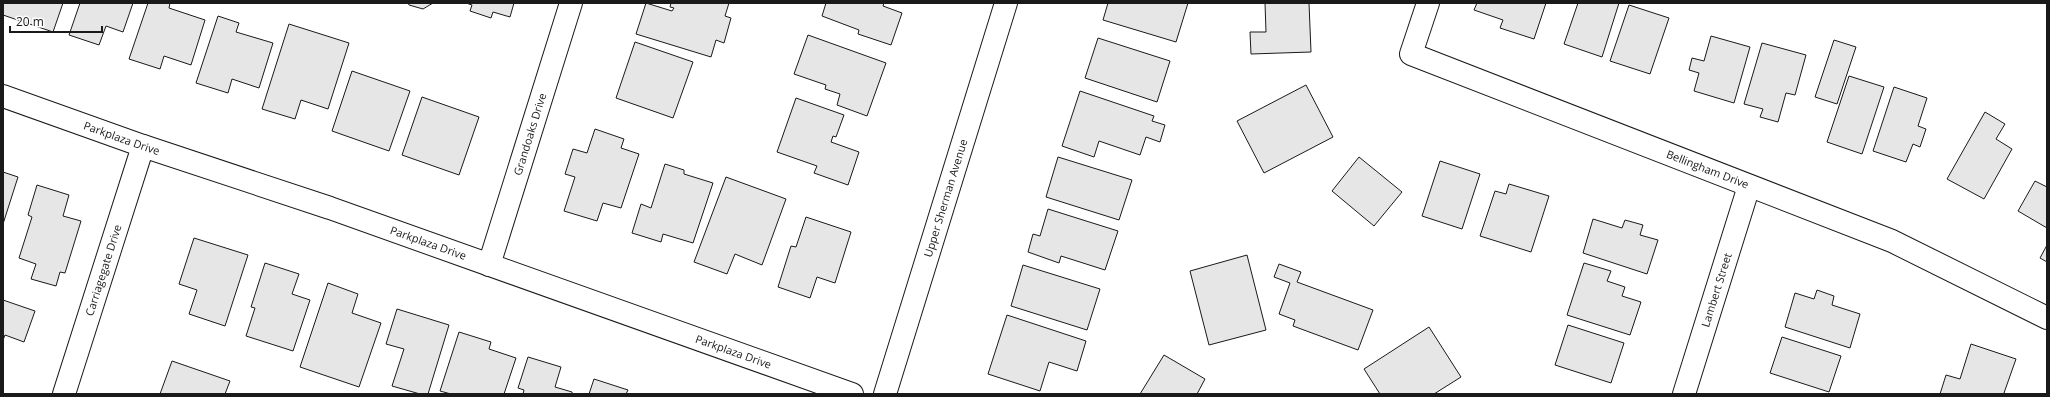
<svg xmlns="http://www.w3.org/2000/svg" width="2050" height="397" viewBox="0 0 2050 397" font-family="'Open Sans',sans-serif">
<rect width="100%" height="100%" fill="#fff"/>
<path fill="#e6e6e6" stroke="#1a1a1a" d="M3,3H63L53,32L3,15Z
M80,3H133L123,32L106,26L99,45L69,35Z
M148,3H170L169,8L205,20L191,65L164,56L160,69L129,59Z
M408,3H433L423,9L409,5Z
M466,3H514L510,17L493,12L491,18L470,11L472,5Z
M646,3L672,11L674,8L670,7L671,3H729L725,16L731,18L724,43L716,40L711,57L636,34Z
M826,3H884L883,6L902,13L891,45L858,34L859,30L822,16Z
M1108,3H1188L1176,42L1103,20Z
M1265,3H1309L1311,52L1251,54L1250,32H1266Z
M1477,3H1546L1534,39L1500,28L1503,20L1474,10Z
M1578,3H1619L1602,57L1564,44Z
M1629,5L1669,18L1650,74L1610,61Z
M218,16L239,23L236,32L273,43L259,88L232,79L228,93L196,83Z
M289,24L349,43L328,109L301,100L295,119L262,109Z
M808,35L886,63L867,116L837,105L840,94L825,89L826,85L794,74Z
M1711,36L1750,47L1734,103L1694,91L1699,73L1689,70L1692,58L1704,61Z
M1098,38L1170,61L1157,102L1085,78Z
M1834,40L1856,47L1837,104L1815,97Z
M635,42L693,62L673,118L616,98Z
M1762,43L1806,55L1795,95L1786,93L1778,122L1760,117L1763,109L1744,104Z
M352,71L410,91L389,151L332,131Z
M1849,76L1884,87L1862,154L1827,142Z
M1306,85L1333,137L1264,173L1237,121Z
M1894,87L1927,98L1918,126L1926,129L1920,147L1913,144L1906,162L1873,151Z
M1080,91L1154,116L1152,121L1165,125L1160,142L1146,137L1140,155L1099,141L1094,157L1062,146Z
M422,97L479,117L459,175L402,155Z
M796,98L844,115L836,137L833,136L831,142L859,152L848,185L814,173L817,166L777,152Z
M1985,112L2005,124L1996,139L2012,149L1984,199L1947,179Z
M595,129L624,139L621,148L639,154L621,208L603,203L597,221L564,211L575,177L565,174L573,149L587,153Z
M1058,157L1132,180L1119,220L1046,197Z
M1359,157L1402,192L1374,226L1332,191Z
M1440,161L1480,174L1462,229L1422,216Z
M665,164L684,170V174L713,183L693,243L663,234L661,242L632,233L641,204L651,208Z
M3,172L18,177L3,224Z
M726,177L786,199L762,265L735,254L727,274L694,262Z
M2035,181L2047,187V228L2018,211Z
M1509,184L1549,196L1531,252L1480,236L1495,191L1506,194Z
M37,185L69,195L63,216L81,221L65,273L60,272L56,286L31,279L36,264L19,258L32,217L28,215Z
M1048,209L1118,231L1105,270L1061,256L1059,263L1028,252L1033,234L1040,236Z
M806,217L851,232L835,283L817,277L810,298L778,287L791,246L796,247Z
M1593,219L1622,228L1625,220L1643,225L1640,235L1658,240L1647,274L1583,253Z
M194,238L248,255L225,326L189,314L197,290L179,284Z
M2047,245V262L2040,258Z
M1247,255L1266,330L1209,345L1190,271Z
M265,263L299,274L292,294L310,300L293,351L246,336L255,308L251,307Z
M1584,263L1611,271L1607,281L1625,287L1622,296L1641,302L1630,335L1567,315Z
M1279,264L1301,272L1297,282L1373,310L1358,350L1293,326L1295,320L1279,314L1290,283L1274,277Z
M1023,265L1100,289L1087,330L1011,306Z
M328,283L358,294L352,313L381,323L359,387L300,367Z
M1817,290L1834,296L1832,305L1860,314L1850,348L1785,327L1795,293L1814,299Z
M3,300L35,311L24,342L5,335L3,340Z
M397,309L449,325L428,394H420L392,386L404,349L386,344Z
M1007,315L1086,341L1077,371L1049,362L1040,391L988,374Z
M1568,325L1624,343L1611,383L1555,365Z
M1429,327L1461,377L1434,394H1380L1364,369Z
M459,332L491,342L489,349L516,358L504,394H451L440,391Z
M1782,337L1841,356L1829,392L1770,373Z
M1971,344L2016,359L2004,393L2007,394H1940L1946,375L1960,379Z
M1164,355L1205,379L1197,394H1140Z
M528,357L561,367L555,387L572,392V394H523L524,390L518,388Z
M172,361L230,381L225,394H160Z
M594,379L628,390L626,394H589Z"/>
<g fill="none" stroke-linecap="round" stroke-linejoin="round">
<g stroke="#1a1a1a" stroke-width="24">
<g id="street">
<path id="s1" d="M1428,3L1411,54L1892,241L2047,318"/>
<path id="s2" d="M3,96L143,146L330,208L852,394"/>
<path id="s3" d="M489,265L571,3"/>
<path id="s4" d="M64,394L143,146"/>
<path id="s5" d="M1684,394L1749,186"/>
</g>
</g>
<g stroke="#1a1a1a" stroke-width="24">
<g id="secondary">
<path id="s6" d="M885,394L1006,3"/>
</g>
</g>
<use href="#street" stroke="#fff" stroke-width="22"/>
<use href="#secondary" stroke="#fff" stroke-width="22"/>
</g>
<g text-anchor="middle" stroke-width="3" stroke-linejoin="round" paint-order="stroke">
<g font-size="11" fill="#1a1a1a" stroke="#fff">
<text dy="4" stroke="none"><textPath href="#s3" startOffset="137">Grandoaks Drive</textPath></text>
<text dy="4" stroke="none"><textPath href="#s2" startOffset="126">Parkplaza Drive</textPath></text>
<text dy="4" stroke="none"><textPath href="#s1" startOffset="372">Bellingham Drive</textPath></text>
<text dy="4" stroke="none"><textPath href="#s6" startOffset="205">Upper Sherman Avenue</textPath></text>
<text dy="4" stroke="none"><textPath href="#s2" startOffset="450">Parkplaza Drive</textPath></text>
<text dy="4" stroke="none"><textPath href="#s4" startOffset="130">Carriagegate Drive</textPath></text>
<text dy="4" stroke="none"><textPath href="#s5" startOffset="109">Lambert Street</textPath></text>
<text dy="4" stroke="none"><textPath href="#s2" startOffset="774">Parkplaza Drive</textPath></text>
</g>
</g>
<rect width="2050" height="397" fill="none" stroke="#1a1a1a" stroke-width="8"/>
<path d="M10 26v6h92v-6" fill="none" stroke="#1a1a1a" stroke-width="2"/>
<text x="16" y="26" font-size="12" fill="#1a1a1a" stroke="#ffffff" stroke-width="3" paint-order="stroke">20 m</text>
</svg>
